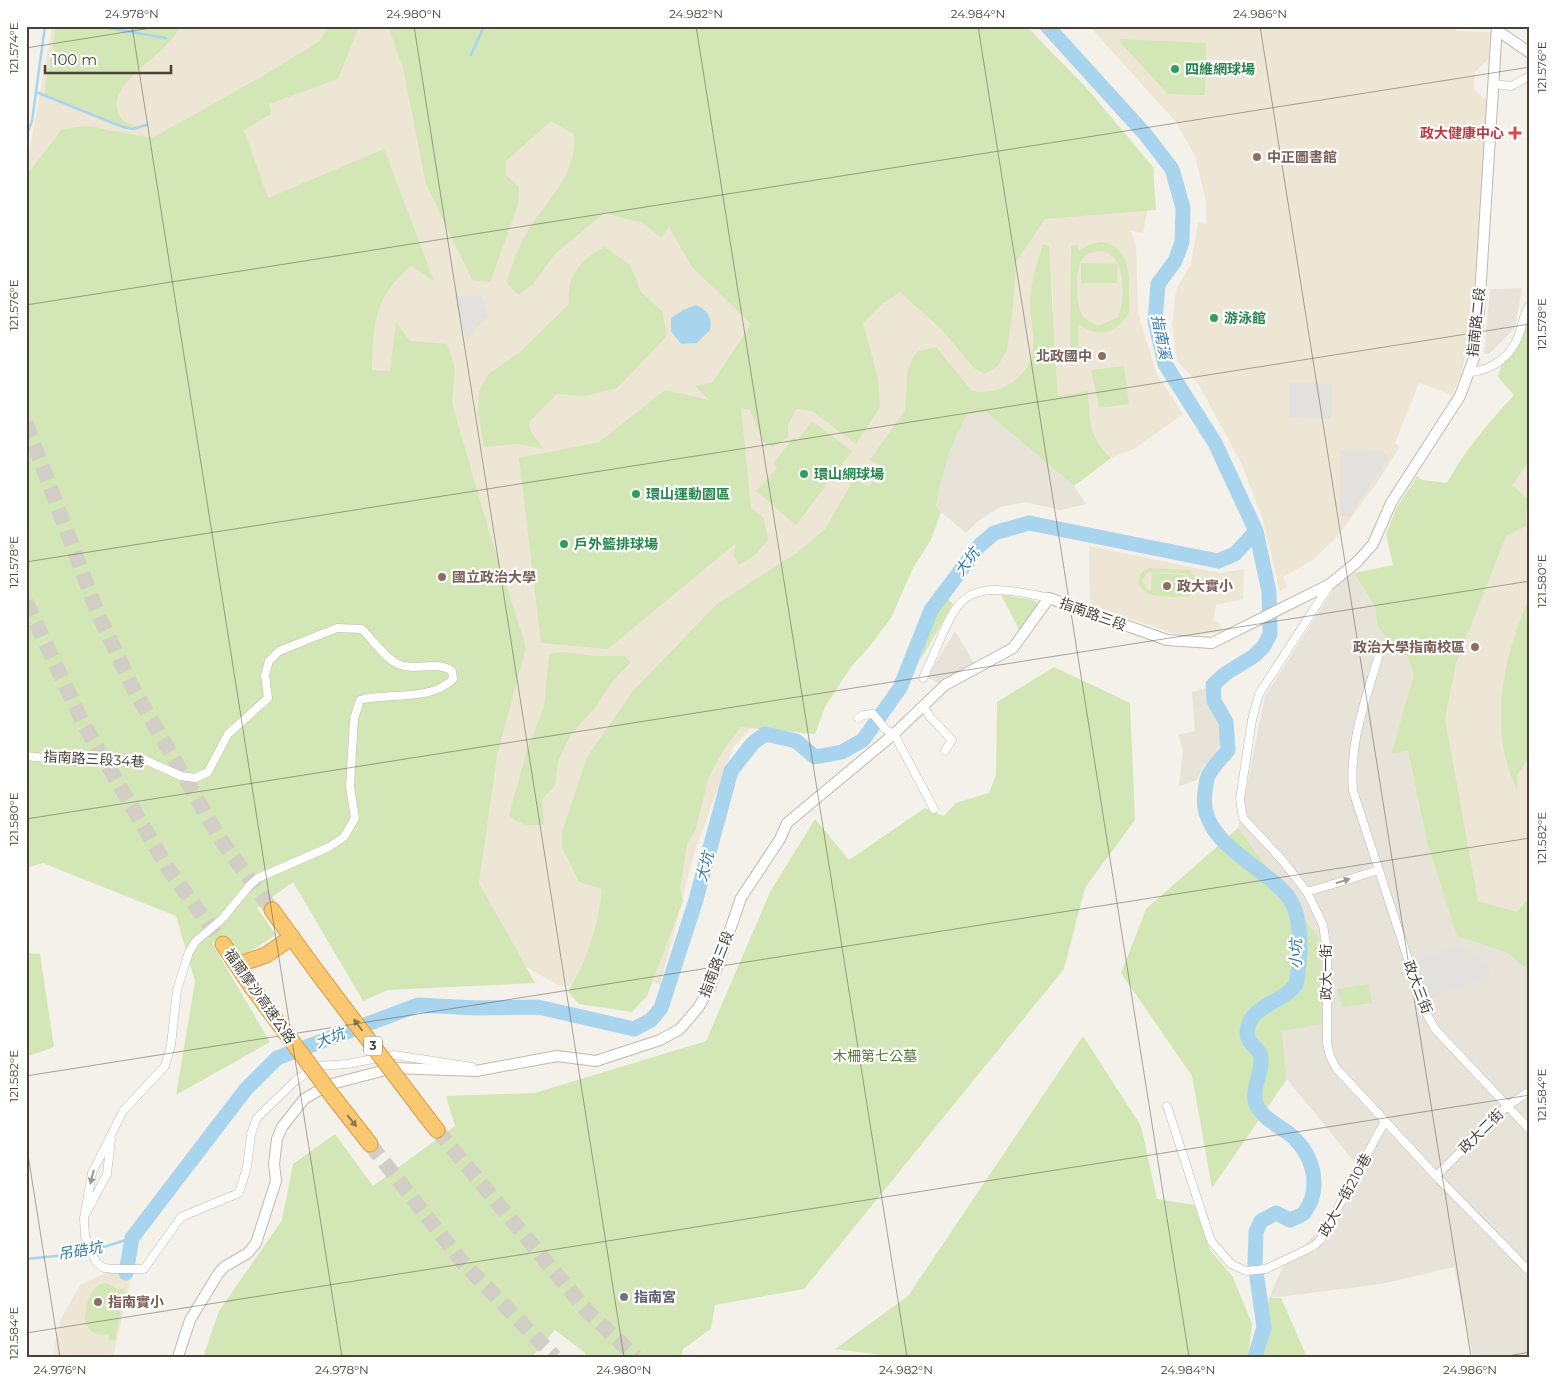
<svg xmlns="http://www.w3.org/2000/svg" width="1556" height="1383" viewBox="0 0 1556 1383" font-family="Montserrat,'Noto Sans TC',sans-serif">
<rect width="100%" height="100%" fill="#f4f1ea"/>
<path fill="#e8e3d9" d="M1522,288L1515,328L1489,354H1484L1490,289Z
M986,412L1074,486L1086,504L1061,510L1025,502L1000,507L978,521L966,533L941,512L936,506L940,478L959,428L967,415Z
M1354,573L1375,607L1377,625L1394,650L1408,657L1415,676L1391,753L1408,751L1427,843L1457,935L1506,952L1530,972V1357H1473L1454,1267L1381,1284L1269,1298L1283,1266L1349,1201L1356,1164L1287,1079L1282,1031L1238,828L1265,696L1336,585Z
M955,631L974,663L942,685L927,677Z
M1210,687L1222,743L1210,761L1203,766L1197,780L1179,786L1183,750L1178,735L1195,731L1192,692Z"/>
<path fill="#ede6d5" d="M52,26H1028L1155,170L1143,233L1131,231L1136,246L1138,312L1156,373L1183,414L1134,449L1111,458L1102,449L1090,430L1088,391L1058,397L1052,339L1053,301L1050,263L1053,401L968,398L760,718L733,748L694,853L660,986L601,941L581,983L561,987L456,926L26,423V170Z
M1089,26H1456V31L1491,32L1489,58L1475,72L1474,89L1487,101L1474,314L1461,375L1452,395L1419,383L1395,443L1400,447L1376,484L1337,537L1313,560L1283,577L1287,587L1280,591L1263,520L1242,465L1198,383L1177,361L1172,325L1175,297L1177,288L1191,264L1198,223L1206,224V202L1195,156L1176,122Z
M1530,403V950L1471,907L1413,700Z
M1089,546L1220,573L1244,569L1243,599L1216,605L1213,621L1219,622L1222,632L1199,635L1176,634L1090,605Z
M108,1272L132,1274L113,1357H52L61,1319L80,1285Z"/>
<path fill="#d2e7b5" fill-rule="evenodd" d="M56,26H181C165,54 135,67 120,92C115,100 116,110 121,118C126,125 134,126 142,126L130,128L124,127L91,112L44,95Z
M328,26H359L338,79L269,104L271,114L244,130L268,198L384,149L434,281L411,266C374,295 373,327 372,370L390,371L396,322L410,341L447,344L455,368L452,403L489,531L526,647L497,756L479,883L535,983L388,990L363,1001L293,882L257,908L276,935L241,957L223,934L212,943L270,1042L176,1095L195,981L176,916L43,863L26,868V176L62,129L87,126L152,138L261,77L320,41Z
M388,26H1025L1085,86L1153,167L1156,210L1045,219L1016,262L1013,307L1007,349L998,366L985,374L974,368L941,329L900,292L881,305L863,323L878,378L880,407L856,444L812,411L796,409L788,425V437L773,447L763,442L750,410L741,408L751,508L764,518L768,540L754,556L739,565L733,554L736,543L608,649L541,643L519,458L599,442L665,390L709,400L695,386L712,383L751,324L692,267L669,227L661,238L643,223L604,213L555,254L533,284L518,295L506,282C512,267 517,250 525,236C543,202 578,177 574,134L551,121L506,161V175L519,187L518,205L490,282L472,280L426,184L403,68Z
M1120,39L1206,43L1205,95L1168,94L1120,42Z
M1101,242C1127,246 1129,267 1129,289C1129,296 1130,305 1129,312C1127,318 1123,320 1120,324C1106,337 1092,334 1078,324L1079,364H1070L1071,246L1078,245L1079,251L1091,244ZM1101,251C1126,253 1126,300 1118,317L1098,326C1092,323 1086,320 1082,315C1075,305 1075,267 1083,258C1088,253 1094,252 1101,251Z
M1043,244L1049,246C1053,296 1053,346 1058,396L1088,391C1090,420 1088,437 1111,458L1074,486L986,412L967,415C951,443 941,474 936,506L941,512L931,540L913,568L891,618L870,646L851,667L825,707L815,734L741,727L724,749L708,779L696,829L687,844L680,889L683,901L647,996L632,1012L579,1004L568,992C589,956 597,929 602,889L579,882L562,847V832L587,757L633,691L717,604L798,552L825,529L854,479L869,487L882,467L870,460L905,410L908,369L913,357L918,351L936,347L972,391C997,396 1025,381 1032,355C1036,341 1030,316 1030,301C1031,282 1037,263 1043,244Z
M605,247L630,265L641,292L663,312L666,337L617,388L585,396L557,394L529,422L531,432L544,449L518,444L484,447L478,413L479,391L488,374L519,353L569,304C565,278 582,257 605,247Z
M1081,263L1118,264L1117,283H1081Z
M1530,315V460L1512,485L1530,501V508L1526,511V526L1506,536L1456,664L1445,719L1478,901L1517,912L1530,897V972L1506,952L1457,936L1427,843L1408,751L1391,754L1414,675L1408,657L1394,650L1377,625L1375,607L1354,573L1393,565L1386,534L1396,509L1417,476L1422,480L1447,483C1465,450 1488,423 1514,395L1498,377L1502,364L1518,343Z
M1124,366L1129,404L1099,408L1091,370Z
M812,421L852,451L796,525L756,491L777,468L773,464L794,437L798,440Z
M1149,568L1189,570L1197,580C1199,588 1195,595 1188,597C1172,596 1145,601 1138,582L1140,574ZM1152,572L1185,573L1193,580L1194,586L1188,593L1171,592H1184L1185,575L1152,573L1151,590H1148L1142,580L1147,573Z
M1001,595L1033,600L1038,603L1020,631Z
M946,596L953,604L920,661L930,623Z
M1530,597V756L1517,775L1518,785L1517,790C1487,728 1503,656 1530,597Z
M563,652L593,656H624L631,662L612,682L594,709L571,734L558,761L555,786L542,799L544,824C531,827 518,825 509,815L527,750L544,707L549,654Z
M1054,667L1130,703L1135,820L1085,888L1064,969L804,1289L715,1305L711,1329L683,1349L681,1357H587L584,1352L555,1330L532,1357H203L219,1311L282,1220L293,1164L335,1134L373,1186L455,1126L446,1096L535,1093L706,1041L770,892L815,819L849,860L925,808L944,816L956,803L989,793L996,775L997,702Z
M1238,828L1320,940L1322,1024L1282,1031L1287,1079L1212,1188L1192,1076L1121,973L1146,909Z
M26,953L40,954L54,1047L26,1057Z
M1369,984L1372,1003L1342,1007L1337,989Z
M1083,1036L1141,1126L1157,1199L1194,1205L1210,1250L1233,1277L1252,1324L1248,1357H897L835,1349L908,1296Z
M106,1283L118,1289H125L115,1341L108,1339L109,1334C98,1337 90,1333 85,1322C86,1306 88,1285 106,1283Z
M1269,1298H1281L1307,1357H1263Z"/>
<path fill="#e3e1de" d="M454,296H482L488,317L475,329L467,343Z
M1290,383L1332,384L1331,419L1289,418Z
M1341,449L1382,451L1389,458L1350,516H1340Z
M1460,945L1487,965L1491,976L1427,1000L1414,961Z"/>
<path fill="#a9d4ee" d="M696,305C707,309 713,318 710,330L697,343L681,344L671,331V318L683,310Z"/>
<g fill="none" stroke-linecap="round" stroke-linejoin="round">
<path stroke="#a9d4ee" stroke-width="2.5" d="M97,26L166,38
M471,55L484,26
M36,92L123,127L133,129L146,125
M26,137L32,121L45,26
M26,1259L85,1253L132,1238"/>
<path stroke="#a9d4ee" stroke-width="15" d="M1047,26L1145,134L1172,169L1183,208L1182,242L1175,261L1158,284L1155,321L1165,364L1215,443L1256,531L1269,592L1270,634L1264,646L1254,656L1225,674L1213,685L1214,701L1226,722L1228,750C1222,758 1214,765 1209,774C1206,779 1206,787 1205,792C1197,841 1262,865 1287,895C1304,917 1301,958 1296,984C1284,1003 1247,1005 1247,1034C1247,1044 1261,1048 1261,1059C1262,1075 1249,1092 1258,1108C1267,1123 1286,1128 1296,1140C1315,1160 1321,1191 1304,1213C1301,1216 1294,1218 1290,1220L1276,1213L1261,1221L1256,1232L1255,1264L1264,1327L1255,1357
M126,1273L132,1238L246,1089L277,1058L418,1005L476,1008L538,1007L634,1029L651,1020L661,1008L695,903L731,771L753,743L765,734L796,741L815,757L842,752L863,740L900,688L931,610L979,546L994,533L1029,523L1218,561L1235,554L1256,531"/>
<path stroke="#d2cec6" stroke-width="15" stroke-dasharray="15 8" stroke-linecap="butt" d="M26,423L98,614L134,690L221,840L272,910
M26,602L83,723L169,870L223,944
M437,1130L588,1312L636,1357
M370,1144L464,1264L555,1357"/>
<g stroke="#c0b9ad" stroke-width="9">
<path id="minor" d="M1494,84L1511,86L1530,76
M1470,372C1492,370 1511,357 1519,335C1523,324 1523,314 1530,305
M1329,586L1259,694L1252,720L1240,799L1243,818L1283,861L1307,892L1323,925L1327,950V1043L1330,1056L1336,1068L1436,1176L1530,1272
M1379,655C1365,702 1349,741 1353,791L1425,1011L1435,1029L1530,1130
M923,678C960,599 952,576 1049,598
M923,705L930,717L952,740L945,751
M858,718L863,715L873,714L886,730L894,734L934,809
M26,756L72,761L143,759L181,776L195,778L208,772L228,734L268,698L265,675L269,661L279,651L337,628L362,629C373,640 384,657 398,664C415,672 436,660 452,671L453,679C430,702 390,692 360,700L354,719L350,787L355,818L344,837L329,847L258,878L250,885L222,919L196,941L189,952L177,990L171,1045L165,1066L123,1111L92,1173L84,1218L85,1236L96,1262L104,1268L114,1269H144L181,1217L239,1193L247,1167L251,1134L257,1118L296,1080L319,1066L347,1064L394,1055L472,1067
M1307,892L1379,870
M1167,1106L1211,1241L1231,1264L1246,1271L1266,1269L1314,1246L1321,1239L1385,1121
M1436,1176L1507,1106L1530,1091
M87,1212L107,1174L111,1139"/>
</g>
<g stroke="#c0b9ad" stroke-width="12">
<path id="tertiary" d="M1497,30L1530,53
M178,1357L190,1320L218,1274L224,1267L248,1253L256,1243L276,1181L274,1164L277,1139L282,1127L304,1099L328,1085L393,1068L476,1071L557,1056L596,1061L660,1040L680,1029L698,1008L710,988L741,898L780,839L787,823L894,734L945,685L1013,648L1049,598L1167,640L1212,643L1330,584L1357,562L1373,544L1391,503L1460,396L1474,358L1479,312L1497,26"/>
</g>
<g stroke="#d89d40" stroke-width="17">
<path id="motorway" d="M272,910L317,972
M223,944L251,986
M237,965L266,955L292,937
M334,1098L370,1144
M429,1120L437,1130"/>
</g>
<use href="#minor" stroke="#fff" stroke-width="8"/>
<use href="#tertiary" stroke="#fff" stroke-width="10"/>
<use href="#motorway" stroke="#f9c871" stroke-width="15"/>
<g stroke="#d89d40" stroke-width="17" stroke-linecap="butt">
<path id="motorway-bridge" d="M317,972L429,1120
M251,986L334,1098"/>
</g>
<use href="#motorway-bridge" stroke="#f9c871" stroke-width="15"/>
</g>
<defs><path id="oneway-solid" d="M-6-.8H1V-3.2L6.5 0L1 3.2V.8H-6Z" transform="scale(1.25)"/></defs>
<g fill="#9a9792">
<use href="#oneway-solid" transform="translate(1343 881) rotate(-17)"/>
<use href="#oneway-solid" transform="translate(92 1177) rotate(104)"/>
</g>
<g fill="#8f784f">
<use href="#oneway-solid" transform="translate(358 1025) rotate(-127)"/>
<use href="#oneway-solid" transform="translate(352 1121) rotate(51)"/>
</g>
<path fill="none" stroke="#484238" stroke-width="1" stroke-opacity="0.45" d="M132,26L342,1357M414,26L624,1357M696,26L907,1357M978,26L1189,1357M1260,26L1471,1357M26,48L163,26M26,305L1530,67M26,562L1530,324M26,819L1530,581M26,1076L1530,838M26,1142L60,1357M26,1333L1530,1095M1502,1357L1530,1352"/>
<g fill="#2e9e5b" stroke="#fff" stroke-width="2">
<circle cx="1175" cy="69" r="5"/>
<circle cx="1214" cy="318" r="5"/>
<circle cx="804" cy="474" r="5"/>
<circle cx="636" cy="494" r="5"/>
<circle cx="564" cy="544" r="5"/>
</g>
<path fill="#e0444e" stroke="#fff" stroke-width="2" d="M1512.5 125.5h5v5h5v5h-5v5h-5v-5h-5v-5h5z"/>
<g fill="#8d6e63" stroke="#fff" stroke-width="2">
<circle cx="1257" cy="157" r="5"/>
<circle cx="1102" cy="356" r="5"/>
<circle cx="442" cy="577" r="5"/>
<circle cx="1167" cy="586" r="5"/>
<circle cx="1475" cy="647" r="5"/>
<circle cx="98" cy="1302" r="5"/>
</g>
<circle fill="#6b7280" stroke="#fff" stroke-width="2" cx="624" cy="1297" r="5"/>
<g text-anchor="middle" stroke-width="4.5" stroke-linejoin="round" paint-order="stroke">
<rect fill="#fff" stroke="#7f7b74" stroke-width="1" x="364" y="1036.5" width="18" height="19" rx="4"/>
<g font-size="12" font-weight="bold" fill="#484238">
<text x="373" y="1050">3</text>
</g>
<g font-size="14" font-weight="bold" fill="#27864d" stroke="#fff" text-anchor="start">
<text x="1185" y="74">四維網球場</text>
<text x="1224" y="323">游泳館</text>
<text x="814" y="479">環山網球場</text>
<text x="646" y="499">環山運動園區</text>
<text x="574" y="549">戶外籃排球場</text>
</g>
<g font-size="14" font-weight="bold" fill="#be3a42" stroke="#fff" text-anchor="end">
<text x="1504" y="138">政大健康中心</text>
</g>
<g font-size="14" font-weight="bold" fill="#785e54" stroke="#fff" text-anchor="start">
<text x="1267" y="162">中正圖書館</text>
<text x="1092" y="361" text-anchor="end">北政國中</text>
<text x="452" y="582">國立政治大學</text>
<text x="1177" y="591">政大實小</text>
<text x="1465" y="652" text-anchor="end">政治大學指南校區</text>
<text x="108" y="1307">指南實小</text>
</g>
<g font-size="14" fill="#484238" stroke="#fff">
<text transform="translate(1476 322) rotate(-84)" y="5">指南路二段</text>
<text transform="translate(1093 614) rotate(20)" y="5">指南路三段</text>
<text transform="translate(94 759) rotate(3)" y="5">指南路三段34巷</text>
<text transform="translate(716 964) rotate(-69)" y="5">指南路三段</text>
<text transform="translate(1326 972) rotate(-90)" y="5">政大一街</text>
<text transform="translate(1418 987) rotate(69)" y="5">政大三街</text>
<text transform="translate(260 996) rotate(55)" y="5">福爾摩沙高速公路</text>
<text transform="translate(1481 1131) rotate(-45)" y="5">政大二街</text>
<text transform="translate(1345 1195) rotate(-61)" y="5">政大一街210巷</text>
</g>
<g font-size="14" fill="#4c792d" stroke="#fff">
<text x="875" y="1061">木柵第七公墓</text>
</g>
<g font-size="14" font-weight="bold" fill="#5b616d" stroke="#fff" text-anchor="start">
<text x="634" y="1302">指南宮</text>
</g>
<g font-size="15" font-style="italic" fill="#327aaa" stroke="#fff">
<text transform="translate(1161 337) rotate(79)" y="5">指南溪</text>
<text transform="translate(967 562) rotate(-53)" y="5">大坑</text>
<text transform="translate(705 867) rotate(-75)" y="5">大坑</text>
<text transform="translate(1296 954) rotate(-89)" y="5">小坑</text>
<text transform="translate(330 1038) rotate(-21)" y="5">大坑</text>
<text transform="translate(80 1251) rotate(-10)" y="5">吊硞坑</text>
</g>
</g>
<rect width="1556" height="1383" fill="none" stroke="#ffffff" stroke-width="55"/>
<path d="M45 65v8h126v-8" fill="none" stroke="#484238" stroke-width="2.5"/>
<text x="52" y="65" font-size="15" fill="#484238" stroke="#ffffff" stroke-width="4" paint-order="stroke">100 m</text>
<rect x="28" y="28" width="1500" height="1328" fill="none" stroke="#484238" stroke-width="2"/>
<g font-size="12" text-anchor="middle" fill="#484238">
<text x="132" y="18">24.978°N</text>
<text x="414" y="18">24.980°N</text>
<text x="696" y="18">24.982°N</text>
<text x="978" y="18">24.984°N</text>
<text x="1260" y="18">24.986°N</text>
<text transform="translate(14 48) rotate(-90)" y="4">121.574°E</text>
<text transform="translate(1542 67) rotate(-90)" y="4">121.576°E</text>
<text transform="translate(14 305) rotate(-90)" y="4">121.576°E</text>
<text transform="translate(1542 324) rotate(-90)" y="4">121.578°E</text>
<text transform="translate(14 562) rotate(-90)" y="4">121.578°E</text>
<text transform="translate(1542 581) rotate(-90)" y="4">121.580°E</text>
<text transform="translate(14 819) rotate(-90)" y="4">121.580°E</text>
<text transform="translate(1542 838) rotate(-90)" y="4">121.582°E</text>
<text transform="translate(14 1076) rotate(-90)" y="4">121.582°E</text>
<text transform="translate(1542 1095) rotate(-90)" y="4">121.584°E</text>
<text transform="translate(14 1333) rotate(-90)" y="4">121.584°E</text>
<text x="60" y="1374">24.976°N</text>
<text x="342" y="1374">24.978°N</text>
<text x="624" y="1374">24.980°N</text>
<text x="906" y="1374">24.982°N</text>
<text x="1188" y="1374">24.984°N</text>
<text x="1470" y="1374">24.986°N</text>
</g>
</svg>
